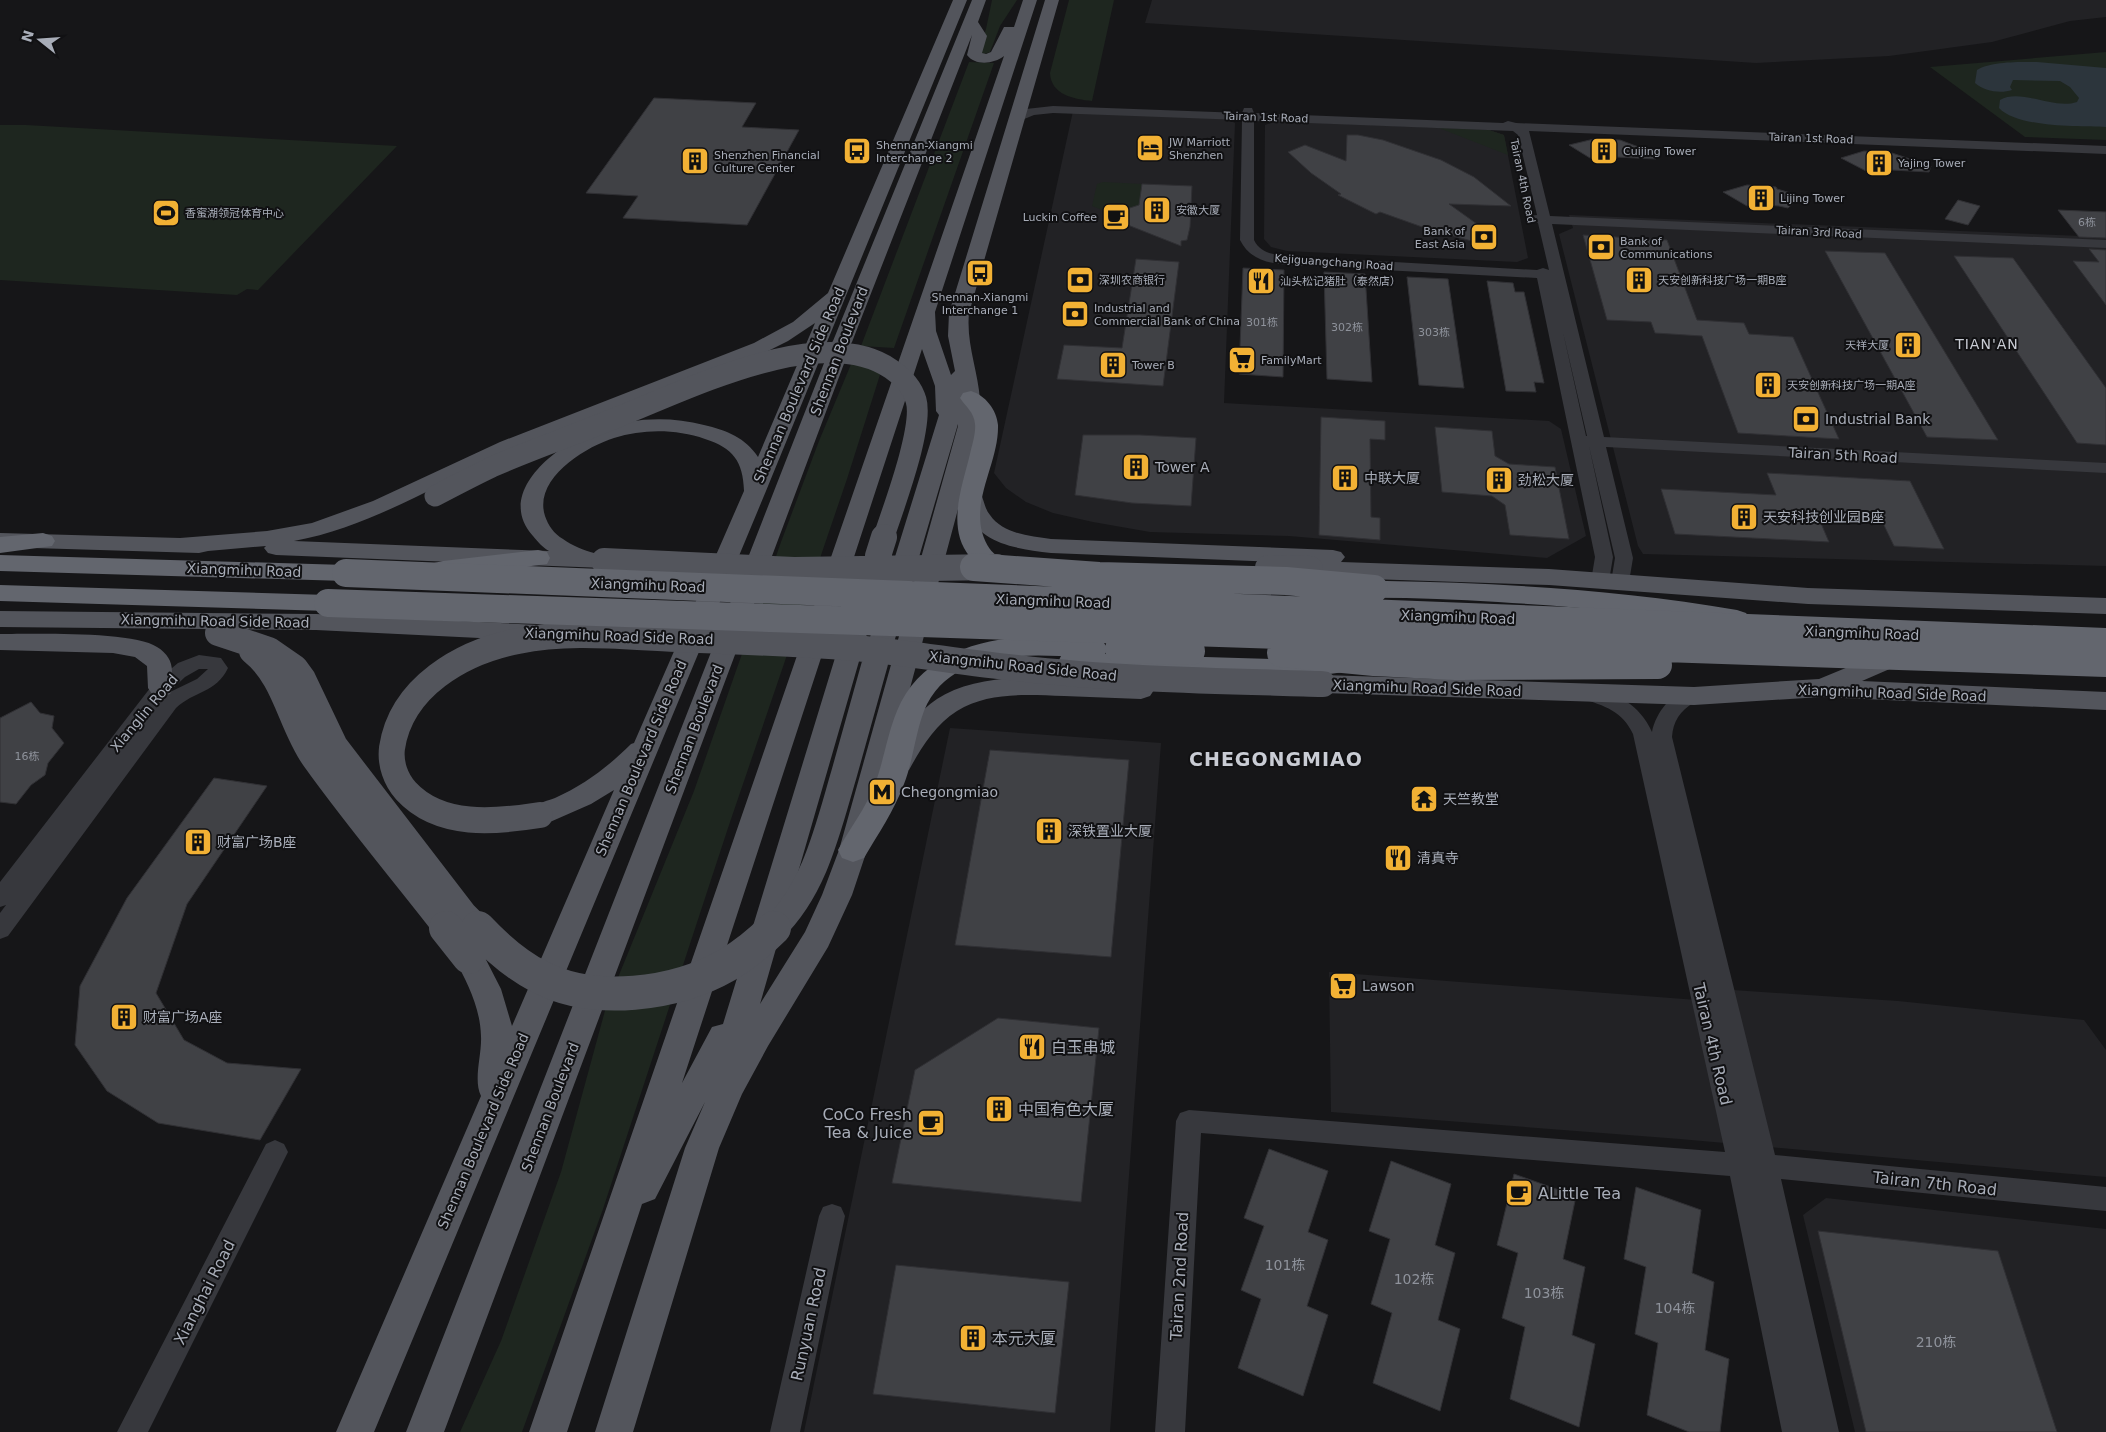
<svg xmlns="http://www.w3.org/2000/svg" width="2106" height="1432" viewBox="0 0 2106 1432" font-family="'DejaVu Sans','Noto Sans SC',sans-serif">
<rect width="100%" height="100%" fill="#161618"/>
<path fill="#222225" d="M1152,0H2106V17L2070,21L1992,42L1889,56L1756,63L1145,23Z
M1073,111L1225,118L1235,123L1224,403L1549,421L1561,429L1586,536L1547,558L1289,536L1150,532L1093,522L1053,513L1026,502L1006,488L994,473Z
M1276,121L1489,130L1504,135L1528,258L1517,262L1287,251L1271,247L1264,239L1265,125Z
M1569,215L2106,237V566L1643,554L1638,546L1559,234L1573,228Z
M950,728L1161,743L1110,1432H804Z
M1329,972L1736,1003L1733,990L1898,1001L2084,1020L2106,1050V1177L1680,1139L1331,1112Z
M1826,1198L2106,1229V1432H1855L1803,1215Z"/>
<path fill="#1e261f" d="M992,0H1017L1000,26L990,52L984,54L978,51L986,29Z
M1069,0H1114L1092,101C1074,99 1051,95 1050,73Z
M2106,52V140L2025,137L1930,67Z
M969,62L994,63L894,348L861,346Z
M0,125H26L397,146L258,290L247,289L237,295L0,280Z
M1439,128L1489,130L1504,135L1508,155Z
M1103,182L1142,184L1141,190L1143,192L1164,199L1112,214L1092,206L1097,184Z
M854,357L885,359L847,479L728,828L603,1209L522,1432H460L501,1341L561,1172L606,1007L694,791L781,542L819,441Z"/>
<path fill="#2c353c" d="M2037,62L2106,68V127C2080,126 2018,128 1999,108L2000,100C2021,88 2053,110 2077,102L2079,98L2070,87L2060,81L2013,80L2010,87L2012,90C2000,94 1984,91 1975,83L1977,70C1991,61 2021,62 2037,62Z"/>
<path fill="#404145" stroke="#303034" d="M654,98L756,103L742,127L799,130L747,225L623,218L638,196L586,193Z
M1347,135H1358L1383,140L1441,160L1474,177L1511,206L1449,204L1491,234L1475,242L1425,228L1380,212L1376,214L1338,195L1341,194L1311,173L1288,152L1305,145L1346,161Z
M1594,139L1620,140L1657,154L1656,159L1596,156L1590,158L1569,145Z
M1864,151L1892,153L1931,166L1929,172L1873,169L1866,171L1841,158Z
M1142,184L1192,186L1190,227L1187,240L1181,241V246L1105,216L1139,205Z
M1747,185L1776,187L1777,189L1801,196L1788,208L1779,206L1754,204L1747,206L1723,192Z
M1958,200L1980,206L1968,225L1945,219Z
M2058,210L2106,212V238L2079,237Z
M1583,235L1667,240L1697,320L1744,323L1749,334L1793,337L1839,439L1738,433L1702,336L1655,333L1651,322L1607,320Z
M2089,249L2106,250V305L2073,261L2099,262Z
M1825,251L1885,253L1998,440L1927,437Z
M1954,256L2013,258L2106,388V445L2077,443Z
M1136,259L1179,262L1163,386L1057,379L1064,345L1122,348Z
M1243,268L1284,270L1283,377L1239,374Z
M1324,272L1365,274L1372,382L1327,379Z
M1407,277L1448,279L1464,388L1419,385Z
M1487,281L1513,283L1515,292H1524L1544,383L1534,382L1536,392L1506,391Z
M1321,417L1385,421V440L1370,439L1371,517L1380,518V540L1319,535Z
M1435,427L1492,431L1495,456L1509,464L1555,467L1569,539L1510,535L1505,505L1492,496L1442,492Z
M1083,435H1140L1196,438L1191,506L1132,503L1075,495Z
M1767,473L1910,481L1944,549L1894,546L1880,517L1817,514L1829,542L1675,534L1661,489L1776,495Z
M31,702L40,713L54,716L52,728L64,743L48,763L45,775L31,785L16,804L0,802V718Z
M990,750L1129,760L1111,957L955,945Z
M214,778L267,786L187,904L156,993L184,1040L227,1063L301,1069L260,1140L158,1123L107,1091L75,1045L80,986L127,898Z
M998,1018L1099,1028L1081,1202L892,1183L915,1070Z
M1269,1149L1328,1171L1308,1232L1328,1240L1307,1306L1328,1315L1303,1396L1238,1368L1261,1299L1241,1290L1264,1226L1244,1218Z
M1391,1161L1451,1184L1435,1245L1455,1253L1438,1320L1460,1329L1440,1411L1373,1383L1392,1313L1371,1304L1390,1239L1369,1231Z
M1514,1174L1576,1196L1563,1259L1585,1267L1572,1335L1595,1344L1579,1427L1510,1399L1525,1327L1502,1318L1518,1253L1497,1245Z
M1636,1187L1701,1210L1692,1273L1714,1282L1705,1350L1729,1359L1720,1432H1689L1647,1415L1658,1343L1635,1334L1646,1267L1624,1259Z
M1818,1231L1998,1251L2057,1432H1866Z
M896,1265L1069,1282L1055,1413L873,1394Z"/>
<g fill="none" stroke-linecap="round" stroke-linejoin="round">
<path fill="#37383d" fill-rule="evenodd" d="M1053,106L1242,113L1244,108H1252L1254,113L1503,123L1508,121L1516,123L2106,146V154L1529,131L1550,216L2106,240V248L1552,224L1604,437L2106,463V473L1606,447L1633,558L1629,582L1626,586L1620,588L1614,586L1611,582L1615,558L1589,446L1613,557L1609,581L1606,585L1600,587L1594,585L1591,581L1595,557L1537,278L1288,265C1268,263 1250,260 1240,240L1242,120L1053,113L1034,115L1017,122L1011,118L1026,109ZM1254,121L1513,131L1518,135L1537,215L1529,216L1527,219L1529,222L1538,223L1549,270L1543,268L1537,270L1288,256C1275,255 1261,254 1254,240ZM1563,332L1587,436H1586Z
M199,655L221,658L228,668C216,693 194,691 176,708L8,936L0,939V913L6,905L0,907V882L154,683L178,663ZM199,669H208L197,679L168,693L185,677Z
M1589,687C1618,694 1639,704 1652,732C1656,711 1677,684 1701,691L1704,696C1701,701 1699,701 1694,703C1680,710 1673,722 1672,737L1775,1155L2106,1187V1211L1781,1179L1839,1432H1782L1730,1176L1201,1133L1185,1432H1155L1176,1121L1180,1113L1189,1110L1725,1152L1633,734C1623,712 1604,705 1582,699L1579,694L1582,689Z
M275,1140L284,1144L288,1152L148,1432H117L266,1144Z
M832,1204L841,1207L845,1216L800,1432H770L819,1216L823,1207Z"/>
<path fill="#53555c" fill-rule="evenodd" d="M953,0H967L766,491L374,1432H336L481,1096C473,1080 482,1055 481,1036C480,1006 467,983 454,957L458,948L469,945L480,948L501,989L512,1026L614,790L591,804L550,822L540,826L530,822L526,815C532,804 544,802 555,798C584,785 608,767 631,744L634,743L744,491C743,461 733,448 705,439C676,429 643,429 614,438C585,447 533,479 545,516C548,525 554,534 563,539C571,545 585,551 594,553C599,555 606,554 612,556L616,561L612,566L604,568L276,555L268,553L264,548L266,546L208,551L199,553L0,547V533L180,538L267,531L312,523L373,501L500,442L754,343L793,322L828,293ZM815,323L758,457C746,438 726,430 704,425C669,416 633,418 599,429C560,442 493,492 533,536C538,542 542,547 549,551L294,541C366,528 427,489 494,460C584,422 678,390 768,351L788,341Z
M972,0H986L978,22L987,36L982,53L986,54L991,52L1004,27H1014L1023,0H1037L935,312L936,331L951,375L955,371L948,336L949,313L1045,0H1059L969,313C966,344 978,370 980,400C983,431 970,462 963,491L971,488L979,490C984,498 984,508 990,515C1003,534 1030,536 1051,539L1333,550L1341,552L1345,557L1341,562L1549,569L1808,588L2106,598V614L1808,604L1549,585L1310,577L1302,574L1298,569L1303,563L1051,553C1011,548 973,543 961,498L894,748C906,729 919,711 937,699C987,666 1082,679 1141,681L1150,684L1154,690L1150,696L1141,699C1115,698 1090,697 1064,696C1028,695 989,691 957,711C935,725 921,748 909,770L899,773L889,769L867,850L852,895L828,947L768,1046L742,1094L719,1148L633,1432H595L685,1148L705,1102L655,1199L642,1204L567,1432H529L1004,56C994,64 975,66 967,55L972,35L852,342L848,348V353L444,1432H406L828,353V347L833,341ZM922,349L935,386L936,411L939,415L862,663L866,669L875,672L884,669L888,663L958,424V426L839,850L822,895L805,932L760,1004L877,599L874,593L865,591L856,593L853,599L723,1024L712,1027L682,1083Z
M0,611L316,614L539,625L548,627L551,633L548,639L539,641L316,630L0,627Z
M0,634C32,634 134,631 157,647C167,653 172,661 172,672C173,681 175,687 170,694L161,697L152,694L148,688L147,666L135,657L113,653L0,650Z
M1899,646L1908,649L1912,655L1908,661L1862,681L2106,692V710L1821,697L1694,705L1323,693L1314,690L1310,684L1314,678L1323,675L1694,687L1819,679Z"/>
<path fill="#63666e" fill-rule="evenodd" d="M971,391C985,395 997,410 998,425C999,461 973,496 982,532C991,564 1010,556 1022,575L1019,581C1005,584 996,578 984,571C978,567 974,562 970,557C946,528 962,487 970,454C972,445 976,433 975,424C974,412 966,407 960,398L963,393Z
M43,533L52,536L55,541L52,546L0,553V537Z
M538,550L547,552L550,558L547,564L443,577L434,575L431,569L434,563L443,561Z
M0,555L346,565L355,567L358,573L355,579L346,581L0,571Z
M1386,581C1503,583 1622,590 1737,610L1746,613L1750,619L1746,625L1737,628C1658,613 1578,607 1498,602C1448,599 1399,597 1349,598L1340,596L1336,590L1340,584L1349,582Z
M0,585L328,595L337,597L341,603L337,609L328,611L0,601Z
M1024,637L1095,640L1104,643L1108,649L1105,654L1301,660L1335,657L1344,660L1348,666L1344,672L1301,678L1071,671L1062,668L1058,662L1061,656H1059C1010,654 946,656 924,711C915,735 913,761 904,784C894,811 878,834 864,858L853,862L842,858L838,850C850,828 866,808 875,784C884,760 887,735 897,711C918,659 971,640 1024,637Z"/>
<path stroke="#53555c" stroke-width="21" d="M435,496C454,486 473,476 492,467C533,449 577,434 618,417C687,390 822,321 891,369C903,377 912,386 916,400C924,427 893,509 883,539"/>
<path stroke="#53555c" stroke-width="26" d="M878,556L884,537
M604,561L794,570L997,567
M1268,568L1310,569
M218,633L269,650L295,668L303,679L335,746L464,914L479,929
M252,651C286,678 290,724 314,758C356,817 403,872 447,929
M540,815C496,822 440,828 406,791C396,780 390,764 392,748C401,687 462,652 518,641C571,630 624,637 677,639C740,642 802,643 865,649C916,654 966,663 1017,668C1119,680 1221,681 1323,684
M773,929C815,889 828,828 844,774C854,737 865,700 875,663"/>
<path stroke="#53555c" stroke-width="34" d="M446,928L469,957
M478,928C496,947 516,965 540,977C594,1005 675,995 727,965C744,955 760,942 774,928"/>
<path stroke="#63666e" stroke-width="28" d="M974,567L1099,576L1286,581L1374,589
M346,573L2106,642
M328,603L2106,663
M1119,649L1191,651
M1281,653L1374,662L1455,666L1658,665"/>
</g>
<defs>
<g id="hotel-square" transform="scale(1.4375)"><rect x="-9" y="-9" width="18" height="18" rx="4" fill="#f2b134" stroke="#111113"/><path d="M-6-4.5h1.5V1H6V5H4.5V3h-9V5H-6ZM-4 0a1.8 1.8 0 1 1 3.6 0ZM.5 0V-2.5h3Q6-2.5 6 0Z" fill="#111"/></g>
<g id="bus-square" transform="scale(1.4375)"><rect x="-9" y="-9" width="18" height="18" rx="4" fill="#f2b134" stroke="#111113"/><path d="M-5-6H5V4H4V6H2V4H-2V6H-4V4H-5ZM-3.5-4V0h7V-4ZM-3.5 1.2v1.5H-2V1.2ZM2 1.2v1.5H3.5V1.2Z" fill="#111"/></g>
<g id="building-square" transform="scale(1.4375)"><rect x="-9" y="-9" width="18" height="18" rx="4" fill="#f2b134" stroke="#111113"/><path d="M-4-6H4V6H1V3H-1V6H-4ZM-2.5-4.3h1.7v1.8h-1.7ZM.8-4.3h1.7v1.8H.8ZM-2.5-1h1.7V.8h-1.7ZM.8-1h1.7V.8H.8Z" fill="#111"/></g>
<g id="stadium-square" transform="scale(1.4375)"><rect x="-9" y="-9" width="18" height="18" rx="4" fill="#f2b134" stroke="#111113"/><path d="M0-5a6.5 5 0 1 0 0 10a6.5 5 0 1 0 0-10ZM-3.5-1.8h7v3.6h-7Z" fill="#111"/></g>
<g id="cafe-square" transform="scale(1.4375)"><rect x="-9" y="-9" width="18" height="18" rx="4" fill="#f2b134" stroke="#111113"/><path d="M-5.5-4.5H6V0H3Q3 3.5 0 3.5H-2.5Q-5.5 3.5-5.5 0ZM3-3.2v2h1.7v-2ZM-6 4.5H4V6H-6Z" fill="#111"/></g>
<g id="bank-square" transform="scale(1.4375)"><rect x="-9" y="-9" width="18" height="18" rx="4" fill="#f2b134" stroke="#111113"/><path d="M-6-4H6V4H-6ZM0-2.3a2.3 2.3 0 1 0 0 4.6a2.3 2.3 0 1 0 0-4.6Z" fill="#111"/></g>
<g id="restaurant-square" transform="scale(1.4375)"><rect x="-9" y="-9" width="18" height="18" rx="4" fill="#f2b134" stroke="#111113"/><path d="M-5-6h1v4h1v-4h1v4h1v-4h1v5L-1.5 .5V6h-2V.5L-5-1ZM5-6V6H3V1.5H1.5Q1.5-4 5-6Z" fill="#111"/></g>
<g id="supermarket-square" transform="scale(1.4375)"><rect x="-9" y="-9" width="18" height="18" rx="4" fill="#f2b134" stroke="#111113"/><path d="M-6-5.5h2.5l.6 2H6L4.5 2H-2.5L-4.4-4H-6ZM-1.5 3.2a1.3 1.3 0 1 0 .1 0ZM3 3.2a1.3 1.3 0 1 0 .1 0Z" fill="#111"/></g>
<g id="metro-square" transform="scale(1.4375)"><rect x="-9" y="-9" width="18" height="18" rx="4" fill="#f2b134" stroke="#111113"/><path d="M-5.5 5V-5H-3L0 0L3-5H5.5V5H3V-.5L0 4L-3-.5V5Z" fill="#111"/></g>
<g id="temple-square" transform="scale(1.4375)"><rect x="-9" y="-9" width="18" height="18" rx="4" fill="#f2b134" stroke="#111113"/><path d="M0-6L5-2H3V0L6.5 2.5H4V6H1.5V3h-3V6H-4V2.5H-6.5L-3 0V-2H-5Z" fill="#111"/></g>
</defs>
<g fill-rule="evenodd">
<use href="#hotel-square" x="1150" y="148"/>
<use href="#bus-square" x="857" y="151"/>
<use href="#building-square" x="1604" y="151"/>
<use href="#building-square" x="695" y="161"/>
<use href="#building-square" x="1879" y="163"/>
<use href="#building-square" x="1761" y="198"/>
<use href="#building-square" x="1157" y="210"/>
<use href="#stadium-square" x="166" y="213"/>
<use href="#cafe-square" x="1116" y="217"/>
<use href="#bank-square" x="1484" y="237"/>
<use href="#bank-square" x="1601" y="247"/>
<use href="#bus-square" x="980" y="273"/>
<use href="#bank-square" x="1080" y="280"/>
<use href="#building-square" x="1639" y="280"/>
<use href="#restaurant-square" x="1261" y="281"/>
<use href="#bank-square" x="1075" y="314"/>
<use href="#building-square" x="1908" y="345"/>
<use href="#supermarket-square" x="1242" y="360"/>
<use href="#building-square" x="1113" y="365"/>
<use href="#building-square" x="1768" y="385"/>
<use href="#bank-square" x="1806" y="419"/>
<use href="#building-square" x="1136" y="467"/>
<use href="#building-square" x="1345" y="478"/>
<use href="#building-square" x="1499" y="480"/>
<use href="#building-square" x="1744" y="517"/>
<use href="#metro-square" x="882" y="792"/>
<use href="#temple-square" x="1424" y="799"/>
<use href="#building-square" x="1049" y="831"/>
<use href="#building-square" x="198" y="842"/>
<use href="#restaurant-square" x="1398" y="858"/>
<use href="#supermarket-square" x="1343" y="986"/>
<use href="#building-square" x="124" y="1017"/>
<use href="#restaurant-square" x="1032" y="1047"/>
<use href="#building-square" x="999" y="1109"/>
<use href="#cafe-square" x="931" y="1123"/>
<use href="#cafe-square" x="1519" y="1193"/>
<use href="#building-square" x="973" y="1338"/>
</g>
<g text-anchor="middle" stroke-width="4" stroke-linejoin="round" paint-order="stroke">
<g font-size="11" fill="#a8adb8" stroke="#111113">
<text transform="translate(1266 117) rotate(2)" y="4">Tairan 1st Road</text>
<text transform="translate(1811 138) rotate(2)" y="4">Tairan 1st Road</text>
<text transform="translate(1523 181) rotate(78)" y="4">Tairan 4th Road</text>
<text transform="translate(1819 232) rotate(3)" y="4">Tairan 3rd Road</text>
<text transform="translate(1334 262) rotate(4)" y="4">Kejiguangchang Road</text>
</g>
<g font-size="11" fill="#a8adb8" stroke="#111113" text-anchor="start">
<text x="1169" y="146">JW Marriott<tspan x="1169" dy="13">Shenzhen</tspan></text>
<text x="876" y="149">Shennan-Xiangmi<tspan x="876" dy="13">Interchange 2</tspan></text>
<text x="1623" y="155">Cuijing Tower</text>
<text x="714" y="159">Shenzhen Financial<tspan x="714" dy="13">Culture Center</tspan></text>
<text x="1898" y="167">Yajing Tower</text>
<text x="1780" y="202">Lijing Tower</text>
<text x="1176" y="214">安徽大厦</text>
<text x="185" y="217">香蜜湖领冠体育中心</text>
<text x="1097" y="221" text-anchor="end">Luckin Coffee</text>
<text x="1465" y="235" text-anchor="end">Bank of<tspan x="1465" dy="13">East Asia</tspan></text>
<text x="1620" y="245">Bank of<tspan x="1620" dy="13">Communications</tspan></text>
<text x="1099" y="284">深圳农商银行</text>
<text x="1658" y="284">天安创新科技广场一期B座</text>
<text x="1280" y="285">汕头松记猪肚（泰然店）</text>
<text x="980" y="301" text-anchor="middle">Shennan-Xiangmi<tspan x="980" dy="13">Interchange 1</tspan></text>
<text x="1094" y="312">Industrial and<tspan x="1094" dy="13">Commercial Bank of China</tspan></text>
<text x="1889" y="349" text-anchor="end">天祥大厦</text>
<text x="1261" y="364">FamilyMart</text>
<text x="1132" y="369">Tower B</text>
<text x="1787" y="389">天安创新科技广场一期A座</text>
</g>
<g font-size="11" fill="#8e929b">
<text x="2087" y="226">6栋</text>
<text x="1262" y="326">301栋</text>
<text x="1347" y="331">302栋</text>
<text x="1434" y="336">303栋</text>
<text x="27" y="760">16栋</text>
</g>
<g font-size="14" letter-spacing="1" fill="#c9ccd4" stroke="#111113">
<text x="1987" y="349">TIAN'AN</text>
</g>
<g font-size="14" fill="#a8adb8" stroke="#111113">
<text transform="translate(839 351) rotate(-69)" y="5">Shennan Boulevard</text>
<text transform="translate(799 385) rotate(-67)" y="5">Shennan Boulevard Side Road</text>
<text transform="translate(1843 455) rotate(3)" y="5">Tairan 5th Road</text>
<text transform="translate(244 570) rotate(2)" y="5">Xiangmihu Road</text>
<text transform="translate(648 585) rotate(2)" y="5">Xiangmihu Road</text>
<text transform="translate(1053 601) rotate(2)" y="5">Xiangmihu Road</text>
<text transform="translate(1458 617) rotate(2)" y="5">Xiangmihu Road</text>
<text transform="translate(215 621) rotate(1)" y="5">Xiangmihu Road Side Road</text>
<text transform="translate(1862 633) rotate(2)" y="5">Xiangmihu Road</text>
<text transform="translate(619 636) rotate(2)" y="5">Xiangmihu Road Side Road</text>
<text transform="translate(1023 666) rotate(6)" y="5">Xiangmihu Road Side Road</text>
<text transform="translate(1427 688) rotate(2)" y="5">Xiangmihu Road Side Road</text>
<text transform="translate(1892 693) rotate(2)" y="5">Xiangmihu Road Side Road</text>
<text transform="translate(144 713) rotate(-50)" y="5">Xianglin Road</text>
<text transform="translate(694 729) rotate(-69)" y="5">Shennan Boulevard</text>
<text transform="translate(641 758) rotate(-67)" y="5">Shennan Boulevard Side Road</text>
<text transform="translate(550 1107) rotate(-69)" y="5">Shennan Boulevard</text>
<text transform="translate(483 1131) rotate(-67)" y="5">Shennan Boulevard Side Road</text>
</g>
<g font-size="14" fill="#a8adb8" stroke="#111113" text-anchor="start">
<text x="1825" y="424">Industrial Bank</text>
<text x="1155" y="472">Tower A</text>
<text x="1364" y="483">中联大厦</text>
<text x="1518" y="485">劲松大厦</text>
<text x="1763" y="522">天安科技创业园B座</text>
<text x="901" y="797">Chegongmiao</text>
<text x="1443" y="804">天竺教堂</text>
<text x="1068" y="836">深铁置业大厦</text>
<text x="217" y="847">财富广场B座</text>
<text x="1417" y="863">清真寺</text>
<text x="1362" y="991">Lawson</text>
<text x="143" y="1022">财富广场A座</text>
</g>
<g font-size="14" fill="#8e929b">
<text x="1285" y="1270">101栋</text>
<text x="1414" y="1284">102栋</text>
<text x="1544" y="1298">103栋</text>
<text x="1675" y="1313">104栋</text>
<text x="1936" y="1347">210栋</text>
</g>
<g font-size="16" fill="#a8adb8" stroke="#111113">
<text transform="translate(1713 1044) rotate(77)" y="6">Tairan 4th Road</text>
<text transform="translate(1935 1183) rotate(6)" y="6">Tairan 7th Road</text>
<text transform="translate(1179 1276) rotate(-87)" y="6">Tairan 2nd Road</text>
<text transform="translate(204 1292) rotate(-63)" y="6">Xianghai Road</text>
<text transform="translate(808 1324) rotate(-78)" y="6">Runyuan Road</text>
</g>
<g font-size="16" fill="#a8adb8" stroke="#111113" text-anchor="start">
<text x="1051" y="1053">白玉串城</text>
<text x="1018" y="1115">中国有色大厦</text>
<text x="912" y="1120" text-anchor="end">CoCo Fresh<tspan x="912" dy="18">Tea &amp; Juice</tspan></text>
<text x="1538" y="1199">ALittle Tea</text>
<text x="992" y="1344">本元大厦</text>
</g>
<g font-size="19" font-weight="bold" letter-spacing="1" fill="#c9ccd4" stroke="#111113">
<text x="1276" y="766">CHEGONGMIAO</text>
</g>
</g>
<g transform="translate(40 40) rotate(287)" stroke="#111113" stroke-width="4" paint-order="stroke">
<path d="M0-4L9 19L0 12L-9 19Z" fill="#a8adb8"/>
<text y="-8" font-size="14" font-weight="bold" text-anchor="middle" fill="#a8adb8">N</text>
</g>
</svg>
